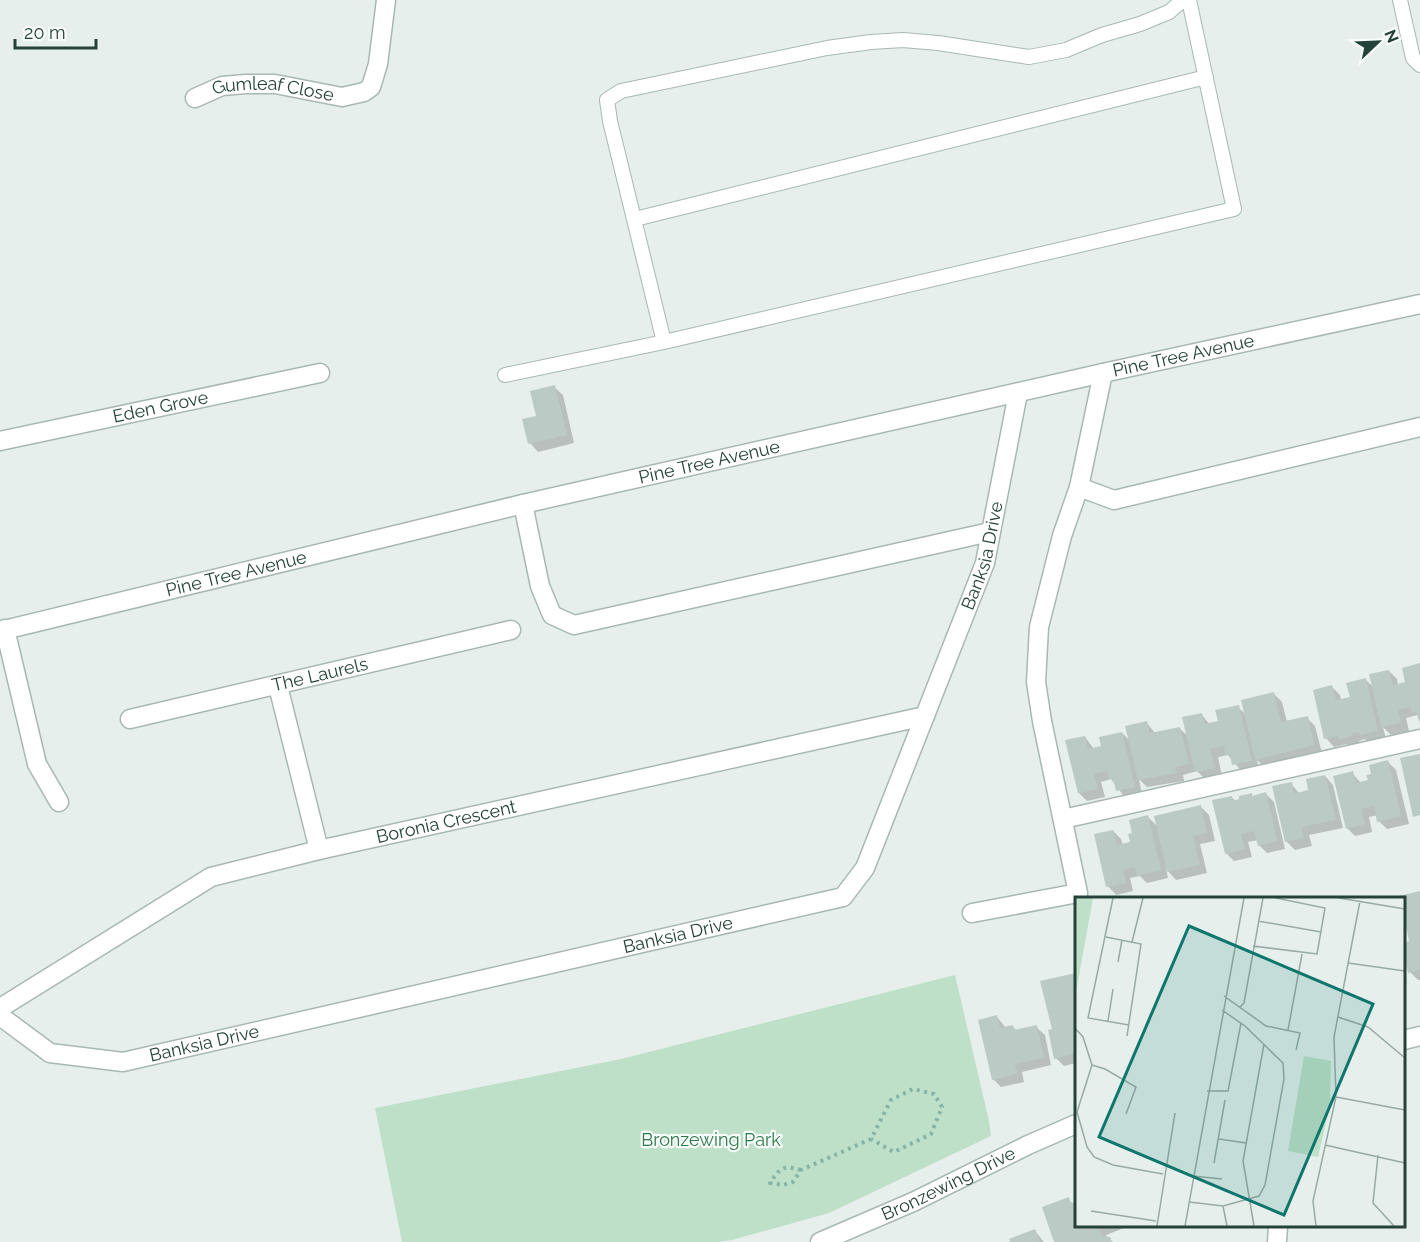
<svg xmlns="http://www.w3.org/2000/svg" width="1420" height="1242" viewBox="0 0 1420 1242" font-family="Raleway,sans-serif">
<rect width="100%" height="100%" fill="#e6efeb"/>
<path fill="#bfe0c8" d="M955,975L989,1121L991,1136L829,1213L732,1240L718,1242H402L375,1108L621,1059Z"/>
<path fill="#0003" d="M554,387L563,395L574,443L538,452L530,443L538,417Z
M1420,665V721L1417,715L1406,718L1409,731L1391,735L1383,727L1386,739L1368,743L1365,739L1359,741V744L1349,746L1347,744L1334,747L1326,738L1332,687L1340,695L1341,701L1352,698L1366,680L1374,688L1389,671L1397,679L1398,685L1407,683Z
M1274,694L1282,702L1287,722L1307,718L1315,726L1322,753L1265,768L1257,760L1259,769L1242,772L1228,755L1218,757L1222,776L1205,779L1197,771L1183,775L1184,781L1147,787L1139,779L1142,795L1126,799L1111,779L1101,782L1105,797L1087,801L1079,793L1085,737L1094,749L1103,747L1122,733L1130,741L1146,722L1155,733L1179,728L1189,737L1202,715L1210,725L1219,722L1238,707L1246,715Z
M1388,762L1396,770L1409,824L1387,829L1379,821L1378,815L1369,817L1372,832L1355,836L1347,828L1352,773L1361,783L1370,781L1373,775Z
M1325,776L1333,785L1343,828L1309,835L1312,846L1295,850L1286,841L1291,784L1300,794L1310,791Z
M1266,794L1274,802L1285,849L1267,853L1259,845L1258,840L1248,842L1252,857L1234,861L1226,853L1231,797L1236,801L1251,795L1253,797Z
M1200,806L1209,815L1215,841L1200,844L1207,873L1176,880L1166,869L1168,878L1147,883L1140,876L1130,878L1133,891L1116,895L1108,886L1113,831L1121,839L1123,846L1131,844L1134,834L1148,817L1158,827Z
M1420,893V980H1418L1410,972L1404,946L1411,942L1404,910V898L1401,897Z
M1404,968L1407,983L1404,984Z
M1076,975V1063L1064,1066L1056,1058L1054,1030L1042,983Z
M997,1017L1006,1028L1013,1027L1017,1031L1036,1027L1045,1035L1051,1065L1022,1072L1024,1082L1001,1087L993,1079Z
M1068,1199L1073,1204L1076,1203V1226H1123L1124,1228L1106,1235L1107,1238L1113,1242H1055Z
M1035,1231L1044,1242H1011Z"/>
<path fill="#bbcac4" d="M555,385L567,435L528,444L522,419L536,416L530,391Z
M1420,663V723L1416,712L1412,713L1411,707L1398,710L1401,723L1381,727L1369,674L1389,670L1393,685L1405,682L1402,668Z
M1366,678L1378,731L1359,735L1358,732L1352,733V736L1339,739V736L1324,739L1313,690L1332,685L1336,700L1350,697L1346,683Z
M1274,692L1281,722L1308,716L1314,745L1255,760L1241,700Z
M1239,705L1252,761L1232,765L1230,754L1225,755L1224,746L1210,749L1215,768L1195,772L1182,717L1202,713L1205,724L1218,721L1215,710Z
M1147,721L1150,733L1180,727L1189,764L1175,767L1177,773L1138,780L1125,726Z
M1122,732L1135,787L1116,791L1113,778L1109,779L1107,771L1094,774L1098,789L1078,793L1065,740L1085,736L1088,749L1101,746L1099,737Z
M1420,754V815L1413,817L1400,758Z
M1388,760L1401,816L1377,822L1374,806L1361,809L1365,824L1346,829L1333,776L1353,771L1356,783L1368,780L1366,775L1371,774L1369,765Z
M1325,775L1336,820L1302,827L1304,838L1285,842L1272,786L1292,782L1294,794L1308,790L1306,779Z
M1266,792L1277,841L1258,846L1254,831L1241,834L1245,849L1225,854L1212,800L1232,796L1233,801L1239,799V796L1252,793V796Z
M1201,805L1207,833L1193,836L1200,865L1167,872L1154,816Z
M1148,815L1161,870L1137,876L1135,867L1123,870L1126,883L1106,887L1094,834L1113,830L1117,845L1130,842L1128,834L1132,833L1129,820Z
M1420,891V970L1408,973L1404,952V943L1409,941L1404,916V898H1399V896Z
M1076,973V1053L1054,1059L1048,1030L1052,1029L1040,981Z
M997,1015L1000,1028L1013,1025L1014,1030L1037,1025L1044,1058L1015,1064L1017,1074L992,1080L978,1020Z
M1069,1197L1071,1204L1076,1201V1226H1098L1102,1236L1110,1237L1112,1242H1054L1042,1207Z
M1035,1229L1040,1242H1010L1009,1239Z"/>
<g fill="none" stroke-linecap="round" stroke-linejoin="round">
<g stroke="#a8b8b2" stroke-width="16">
<path id="service" d="M1400,0L1413,58L1420,65
M635,219L1206,77
M664,342L610,121L607,100L621,91L827,48L871,42L903,40L938,43L1029,57L1066,50L1102,35L1140,24L1169,12L1183,0
M505,375L664,342L1234,209L1189,0"/>
</g>
<g stroke="#a8b8b2" stroke-width="21">
<g id="minor">
<path id="s1" d="M195,98L222,86L246,84H275L342,97L364,92L371,87L378,64L386,0"/>
<path id="s2" d="M0,441L320,373"/>
<path d="M1079,487L1114,500L1420,427"/>
<path d="M523,504L540,586L552,615L574,625L990,532"/>
<path d="M5,629L37,764L59,802"/>
<path id="s3" d="M0,631L523,504L1103,373L1420,304"/>
<path d="M278,686L319,850"/>
<path id="s4" d="M130,719L511,630"/>
<path d="M1063,819L1420,739"/>
<path d="M972,913L1078,893L1042,721L1036,682L1039,627L1062,536L1079,487L1103,373"/>
<path id="s5" d="M0,1008L211,877L319,850L925,716"/>
<path id="s6" d="M0,1016L50,1053L123,1062L843,897L865,868L985,563L1018,393"/>
<path d="M1404,1040L1420,1036"/>
<path id="s7" d="M820,1242L913,1202L1028,1145L1076,1124"/>
<path d="M1277,1242L1278,1226"/>
</g>
</g>
<path stroke="#86b3a5" stroke-width="4" stroke-dasharray="3 4.5" stroke-linecap="butt" d="M801,1170C782,1165 781,1167 770,1183L783,1185L793,1182L801,1170L871,1139L891,1100L913,1089L934,1094L942,1107L931,1134L894,1152L871,1139"/>
<use href="#service" stroke="#fff" stroke-width="14"/>
<use href="#minor" stroke="#fff" stroke-width="18"/>
</g>
<g text-anchor="middle" stroke-width="4.5" stroke-linejoin="round" paint-order="stroke">
<g font-size="18" fill="#24423a" stroke="#f7fbf9">
<text dy="6" stroke="none"><textPath href="#s1" startOffset="81">Gumleaf Close</textPath></text>
<text dy="6" stroke="none"><textPath href="#s3" startOffset="1215">Pine Tree Avenue</textPath></text>
<text dy="6" stroke="none"><textPath href="#s2" startOffset="164">Eden Grove</textPath></text>
<text dy="6" stroke="none"><textPath href="#s3" startOffset="729">Pine Tree Avenue</textPath></text>
<text dy="6" stroke="none"><textPath href="#s6" startOffset="1245">Banksia Drive</textPath></text>
<text dy="6" stroke="none"><textPath href="#s3" startOffset="243">Pine Tree Avenue</textPath></text>
<text dy="6" stroke="none"><textPath href="#s4" startOffset="195">The Laurels</textPath></text>
<text dy="6" stroke="none"><textPath href="#s5" startOffset="490">Boronia Crescent</textPath></text>
<text dy="6" stroke="none"><textPath href="#s6" startOffset="705">Banksia Drive</textPath></text>
<text dy="6" stroke="none"><textPath href="#s6" startOffset="219">Banksia Drive</textPath></text>
<text dy="6" stroke="none"><textPath href="#s7" startOffset="141">Bronzewing Drive</textPath></text>
</g>
<g font-size="18" fill="#2d7a4b" stroke="#f7fbf9">
<text x="711" y="1146">Bronzewing Park</text>
</g>
</g>
<g transform="translate(1075 897)">
<rect width="330" height="330" fill="#e6efeb"/>
<path d="M0,1H18L0,101ZM229,159L256,164L255,209L243,260L213,254Z" fill="#bfe0c8"/>
<path fill="none" stroke="#98aaa4" stroke-width="1.5" d="M38,1L13,121L54,128M264,1L330,12M183,24L246,35M31,40L66,47L52,139M57,45L68,1M178,49L242,57L250,11L201,1M43,65L47,43M273,66L330,74M149,99L191,129L225,136L221,153M165,110L169,106L188,1M263,120L293,130L330,161M33,124L38,92M0,131L8,140L17,168L2,215L12,250L19,260L38,268L88,277M213,133L227,57M17,168L30,172L61,190L51,217M132,194H153L166,126M261,200L330,213M144,242L171,246M250,248L330,266M303,258L298,306L319,329M139,266L150,203M118,279L147,282M114,305L148,309L184,299L190,288L209,182L208,166L170,129L147,113M148,309L152,329M16,314L81,324M82,329L100,216M110,329L169,1M179,329L168,264L189,147M241,329L238,304L261,200L259,140L285,4"/>
<path fill="#0f766e" fill-opacity="0.15" stroke="#0f766e" stroke-width="3" d="M114,29L298,107L209,318L24,240Z"/>
<rect width="330" height="330" fill="none" stroke="#24423a" stroke-width="3"/>
</g>
<g transform="translate(1378 42) rotate(67)" stroke="#f7fbf9" stroke-width="4.5" paint-order="stroke">
<path d="M0-4.5L10 22L0 15L-10 22Z" fill="#24423a"/>
<text y="-9" font-size="16" font-weight="bold" text-anchor="middle" fill="#24423a">N</text>
</g>
<path d="M15 39v9h81v-9" fill="none" stroke="#24423a" stroke-width="3"/>
<text x="24" y="39" font-size="18" fill="#24423a" stroke="#f7fbf9" stroke-width="4.5" paint-order="stroke">20 m</text>
</svg>
